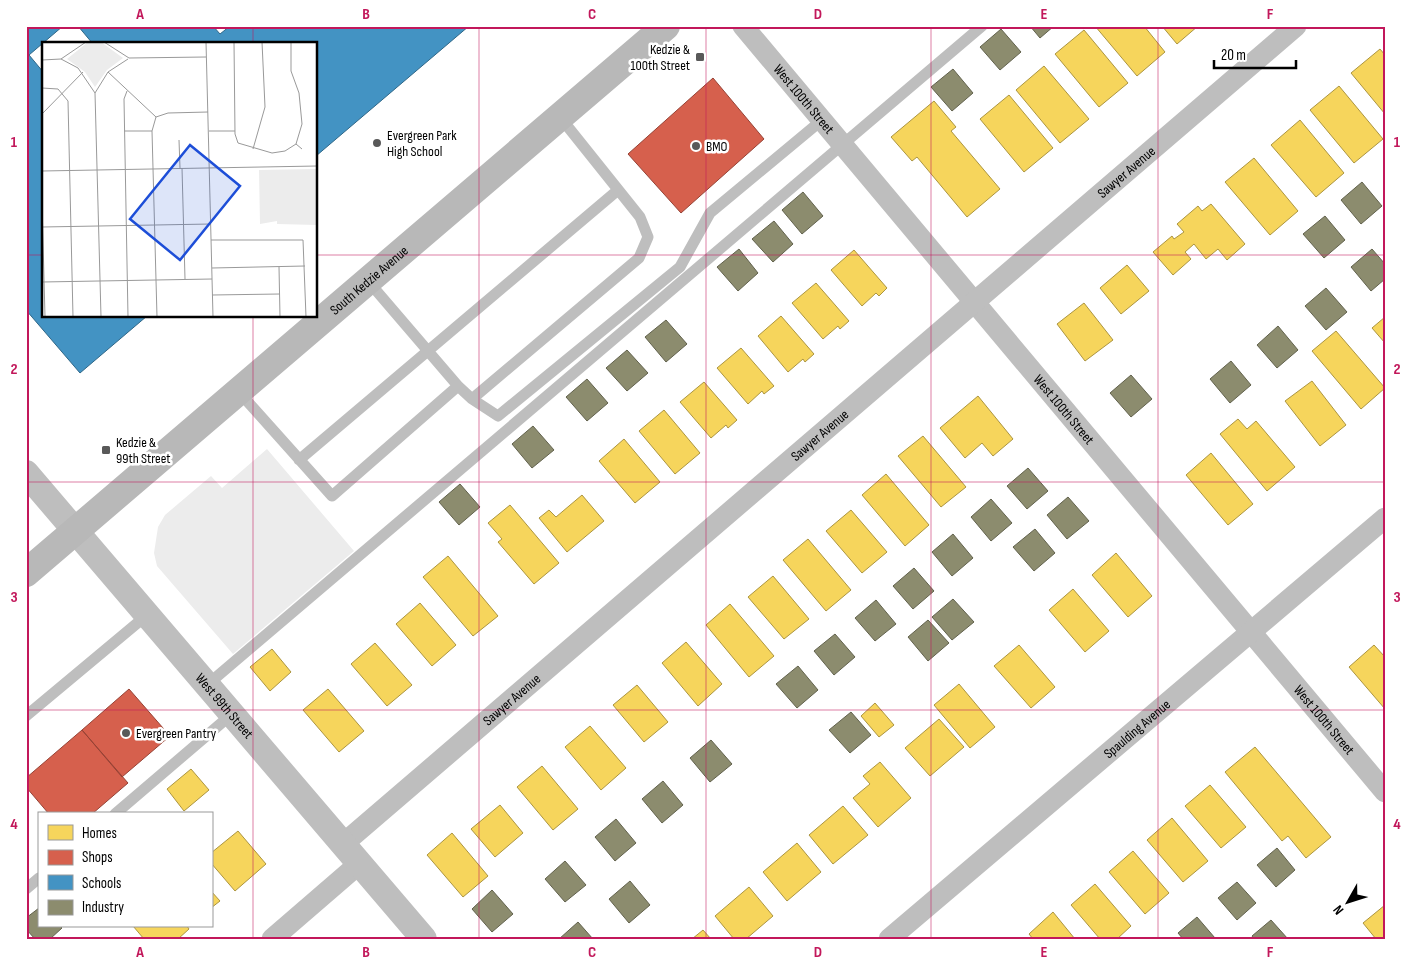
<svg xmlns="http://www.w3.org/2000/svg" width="1411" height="965" viewBox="0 0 1411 965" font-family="'Sofia Sans Condensed',sans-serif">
<rect width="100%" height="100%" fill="#fff"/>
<path fill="#ececec" d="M267,449L354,551L233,654L157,566L154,553L158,527L165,515L211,476L222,488Z"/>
<path fill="#f6d55c" stroke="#ac9540" d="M1095,26H1144L1165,52L1137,76Z
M1162,26H1198L1177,44Z
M1084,30L1128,83L1099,107L1055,54Z
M1380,49L1385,55V114L1351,73Z
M1044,66L1089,119L1060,143L1016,90Z
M1339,86L1383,139L1354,163L1310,110Z
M1009,95L1053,148L1024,172L980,119Z
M934,101L956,127L951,131L1000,189L967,217L917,157L912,161L891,137Z
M1300,120L1344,173L1316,197L1271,145Z
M1254,158L1298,211L1270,235L1225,182Z
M1211,204L1245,244L1227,260L1218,249L1206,259L1194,244L1185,252L1191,259L1173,275L1153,252L1172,236L1174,239L1184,232L1177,224L1198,206L1202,211Z
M854,250L887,288L879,296L876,293L862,306L831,270Z
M1127,265L1149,291L1121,314L1100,288Z
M816,283L849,321L840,329L838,326L823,339L792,303Z
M1084,303L1113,340L1085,361L1057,324Z
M781,316L814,354L805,362L803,359L788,372L758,336Z
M1385,317V343L1372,328Z
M1336,331L1385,388L1361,409L1312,351Z
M741,348L774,386L764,394L762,391L748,404L717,368Z
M1312,381L1346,425L1320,446L1285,401Z
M704,382L737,420L728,428L726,425L711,438L680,402Z
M978,396L1013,439L993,456L982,443L965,458L940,428Z
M664,410L700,453L675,474L639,431Z
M1238,419L1247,429L1256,421L1295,467L1267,491L1220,434Z
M923,436L966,487L941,507L898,456Z
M624,439L660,482L635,503L599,461Z
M1211,453L1253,504L1228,525L1186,475Z
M886,474L929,525L905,546L862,495Z
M582,495L604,521L567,552L539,518L549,510L556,517Z
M510,505L559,563L534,584L498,542L502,539L488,523Z
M851,510L887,552L862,573L826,531Z
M808,539L851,590L826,611L783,560Z
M1116,553L1152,596L1128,617L1092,575Z
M448,556L498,616L473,636L423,577Z
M773,576L809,619L784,639L748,597Z
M1073,589L1109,631L1085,652L1049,610Z
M420,603L456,645L432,666L396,624Z
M730,604L774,656L749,677L706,625Z
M686,642L722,684L698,706L662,663Z
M375,643L412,685L387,706L351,664Z
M1019,645L1055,687L1031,708L994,666Z
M1374,645L1385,657V709L1349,667Z
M272,649L291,672L270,691L250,667Z
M959,684L995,727L970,748L934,705Z
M637,685L668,722L644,742L613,705Z
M328,689L364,731L339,752L303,710Z
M875,703L894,725L879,737L861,716Z
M939,719L964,747L930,776L905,748Z
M590,726L626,768L601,790L565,747Z
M1255,747L1331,837L1306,858L1288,836L1282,841L1225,772Z
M880,762L911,798L878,827L853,798L870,784L863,776Z
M542,766L578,809L553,830L517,787Z
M191,769L209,790L184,811L167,789Z
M1210,785L1246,827L1221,848L1185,806Z
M500,805L523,833L495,857L471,829Z
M843,806L868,835L833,864L809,835Z
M1172,818L1208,861L1183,882L1147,840Z
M238,831L266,864L235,891L211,863V853Z
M452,833L488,876L463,897L427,855Z
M797,843L821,872L787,901L763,872Z
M1133,851L1169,893L1145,914L1109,872Z
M1095,884L1131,926L1117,939H1100L1071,905Z
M749,887L773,916L746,939H734L715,916Z
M211,891L220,901L211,908Z
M1385,905V939H1376L1363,923Z
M1053,912L1075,939H1033L1029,934Z
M133,926H187L189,929L178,939H144Z
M703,930L711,939H692Z"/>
<path fill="#d6604d" stroke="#964336" d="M713,78L764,139L681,213L628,154Z
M129,689L170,736L122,777L82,730Z
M82,730L128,783L92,814H49L26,787V778Z"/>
<path fill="#4393c3" stroke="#2f6788" d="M26,26H63L29,55L44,73V316H147L80,373L26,310Z
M78,26H213L220,34L230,26H469L316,156V44H93Z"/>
<path fill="#8c8c6e" stroke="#62624d" d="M1030,26H1054L1040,38Z
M1001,29L1021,52L1000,70L980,47Z
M953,69L973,93L952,111L931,87Z
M1362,182L1382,206L1361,224L1341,200Z
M803,192L823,216L802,234L782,210Z
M1325,216L1345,240L1324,258L1303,234Z
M774,221L793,244L773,262L752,239Z
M739,249L758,273L738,291L717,267Z
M1372,249L1385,264V279L1371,291L1351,267Z
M1326,288L1347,312L1326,330L1305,306Z
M666,320L687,344L666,362L645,337Z
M1278,326L1298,350L1277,368L1257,345Z
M627,350L648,373L627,391L606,368Z
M1231,361L1251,385L1230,403L1210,379Z
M1131,375L1152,399L1131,417L1110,393Z
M587,379L608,403L587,421L566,397Z
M533,426L554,450L532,468L512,444Z
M1028,468L1048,491L1027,509L1007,486Z
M460,484L480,507L459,525L439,502Z
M1068,497L1089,521L1067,539L1047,515Z
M991,499L1012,523L991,541L971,517Z
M1035,529L1055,553L1034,571L1013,547Z
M953,534L973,558L952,576L932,552Z
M914,568L934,591L913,609L893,586Z
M953,599L974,622L952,640L932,617Z
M876,600L896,624L875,641L855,618Z
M928,620L949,643L928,661L908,637Z
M835,634L855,657L834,675L814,651Z
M798,666L818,690L797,708L776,684Z
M851,712L871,735L850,753L829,730Z
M711,740L732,764L710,782L690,758Z
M663,781L683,805L662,823L642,799Z
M616,819L636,843L615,861L595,837Z
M1277,848L1295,870L1276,887L1257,865Z
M565,861L586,885L565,902L545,879Z
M630,881L650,905L629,923L609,899Z
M1237,882L1256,903L1237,920L1218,898Z
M492,890L513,914L492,932L472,909Z
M39,908V926H60L62,928L50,939H35L26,929V918Z
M1197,917L1215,938V939H1183L1178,933Z
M1271,920L1288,939H1254L1252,936Z
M578,922L593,939H559Z"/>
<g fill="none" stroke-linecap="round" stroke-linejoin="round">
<path stroke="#bebebe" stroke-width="11" d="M368,281L458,386L472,399L498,416L680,267L710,213L822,120
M239,392L332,496L458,386
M472,399L639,258L648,237L640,217L560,117
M299,460L618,190
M207,685L982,26
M26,716L147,615
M115,814L232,714
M26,889L39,878"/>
<g stroke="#bebebe" stroke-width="21">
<path id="s1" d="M743,26L1385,792"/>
<path id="s2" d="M343,844L1296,26"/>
<path d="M272,939L360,863"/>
<path id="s3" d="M889,939L1385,518"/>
</g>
<path stroke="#bebebe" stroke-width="26" id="s4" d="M26,473L424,939"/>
<path stroke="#b8b8b8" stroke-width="28" id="s5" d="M26,573L666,26"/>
</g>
<path fill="none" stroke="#c2185b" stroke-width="1" stroke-opacity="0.55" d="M253,26V44M479,26V939M706,26V939M931,26V939M1158,26V939M26,255H44M316,255H1385M253,316V939M26,482H1385M26,710H1385"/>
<g fill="#595959" stroke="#fff" stroke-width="2">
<rect x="695" y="52" width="10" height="10" rx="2.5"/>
<circle cx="377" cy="143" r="5"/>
<circle cx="696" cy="146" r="5"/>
<rect x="101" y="445" width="10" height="10" rx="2.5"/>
<circle cx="126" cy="733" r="5"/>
</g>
<g text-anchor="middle" stroke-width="5" stroke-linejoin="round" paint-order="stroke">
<g font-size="14" fill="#000" stroke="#fff" text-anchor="start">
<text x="690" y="54" text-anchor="end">Kedzie &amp;<tspan x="690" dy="16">100th Street</tspan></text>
<text x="387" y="140">Evergreen Park<tspan x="387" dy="16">High School</tspan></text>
<text x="706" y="151">BMO</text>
<text x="116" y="447">Kedzie &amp;<tspan x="116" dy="16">99th Street</tspan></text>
<text x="136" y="738">Evergreen Pantry</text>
</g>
<g font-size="14" fill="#000" stroke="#fff">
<text dy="5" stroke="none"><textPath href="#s1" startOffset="95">West 100th Street</textPath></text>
<text dy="5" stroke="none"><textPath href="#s2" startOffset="1032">Sawyer Avenue</textPath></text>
<text dy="5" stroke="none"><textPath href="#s5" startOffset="451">South Kedzie Avenue</textPath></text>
<text dy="5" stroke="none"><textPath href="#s1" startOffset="500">West 100th Street</textPath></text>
<text dy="5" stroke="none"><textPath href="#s2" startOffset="628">Sawyer Avenue</textPath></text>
<text dy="5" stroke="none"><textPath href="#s2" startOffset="222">Sawyer Avenue</textPath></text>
<text dy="5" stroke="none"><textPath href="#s4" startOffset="306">West 99th Street</textPath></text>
<text dy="5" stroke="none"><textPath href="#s1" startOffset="905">West 100th Street</textPath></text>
<text dy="5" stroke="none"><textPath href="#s3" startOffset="325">Spaulding Avenue</textPath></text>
</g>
</g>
<g transform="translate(42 42)">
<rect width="275" height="275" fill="#fff"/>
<path d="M46,0H59L81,16L65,28L53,45L43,30L25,17ZM275,127V183L235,182V179L218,182L217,128Z" fill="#ececec"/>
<path fill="none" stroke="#999" stroke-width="1" d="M62,0L87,16L164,15M164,0L171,275M192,0L193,92L196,101L230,111L243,109L254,102L260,107M249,0V29L257,51L260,82L254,102M19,17L44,0M0,18L19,17L36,26L53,51L59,275M66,30L114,75M0,46L16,47L26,59L31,275M85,49L82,57L86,275M53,51L66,30L86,17M0,72L41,30M114,75L110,89L115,275M114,75L126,71L166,70M82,89H110M167,89H193M137,98L138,126M211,107L223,65L220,0M140,126L143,237M0,129L275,124M0,160L3,275M0,185L169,182M169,198H261L264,275M237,225L238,275M170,226L263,224M0,240L170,237M170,253L238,252"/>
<path fill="#1d4ed8" fill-opacity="0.15" stroke="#1d4ed8" stroke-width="2.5" d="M148,103L198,144L138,218L88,177Z"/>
<rect width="275" height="275" fill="none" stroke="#000" stroke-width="2.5"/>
</g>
<rect width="1411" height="965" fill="none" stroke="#ffffff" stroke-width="55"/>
<rect x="38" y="812" width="175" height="115" fill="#ffffff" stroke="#999999"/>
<rect x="48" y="825" width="25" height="15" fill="#f6d55c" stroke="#999999"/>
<text x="82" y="838" font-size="15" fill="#000000">Homes</text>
<rect x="48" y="850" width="25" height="15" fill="#d6604d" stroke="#999999"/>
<text x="82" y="862" font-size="15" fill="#000000">Shops</text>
<rect x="48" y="875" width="25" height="15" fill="#4393c3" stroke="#999999"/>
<text x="82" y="888" font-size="15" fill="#000000">Schools</text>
<rect x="48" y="900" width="25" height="15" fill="#8c8c6e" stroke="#999999"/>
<text x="82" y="912" font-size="15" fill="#000000">Industry</text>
<g transform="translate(1348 902) rotate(231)" stroke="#ffffff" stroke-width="4" paint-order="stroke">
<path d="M0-4L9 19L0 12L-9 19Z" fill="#000000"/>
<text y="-8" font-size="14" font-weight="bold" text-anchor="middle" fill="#000000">N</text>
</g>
<path d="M1214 60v8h82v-8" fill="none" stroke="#000000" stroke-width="2.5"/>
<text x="1221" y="60" font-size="15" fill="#000000" stroke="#ffffff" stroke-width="4" paint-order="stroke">20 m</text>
<rect x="28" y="28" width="1356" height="910" fill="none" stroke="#c2185b" stroke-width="2"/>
<g font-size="16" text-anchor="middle" font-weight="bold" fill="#c2185b">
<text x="140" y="19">A</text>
<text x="366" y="19">B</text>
<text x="592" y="19">C</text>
<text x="818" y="19">D</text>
<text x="1044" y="19">E</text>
<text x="1270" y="19">F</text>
<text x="14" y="147">1</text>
<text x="1397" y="147">1</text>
<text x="14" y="374">2</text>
<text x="1397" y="374">2</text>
<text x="14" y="602">3</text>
<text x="1397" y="602">3</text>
<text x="14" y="829">4</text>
<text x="1397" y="829">4</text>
<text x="140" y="957">A</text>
<text x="366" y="957">B</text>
<text x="592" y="957">C</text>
<text x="818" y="957">D</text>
<text x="1044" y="957">E</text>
<text x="1270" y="957">F</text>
</g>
</svg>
